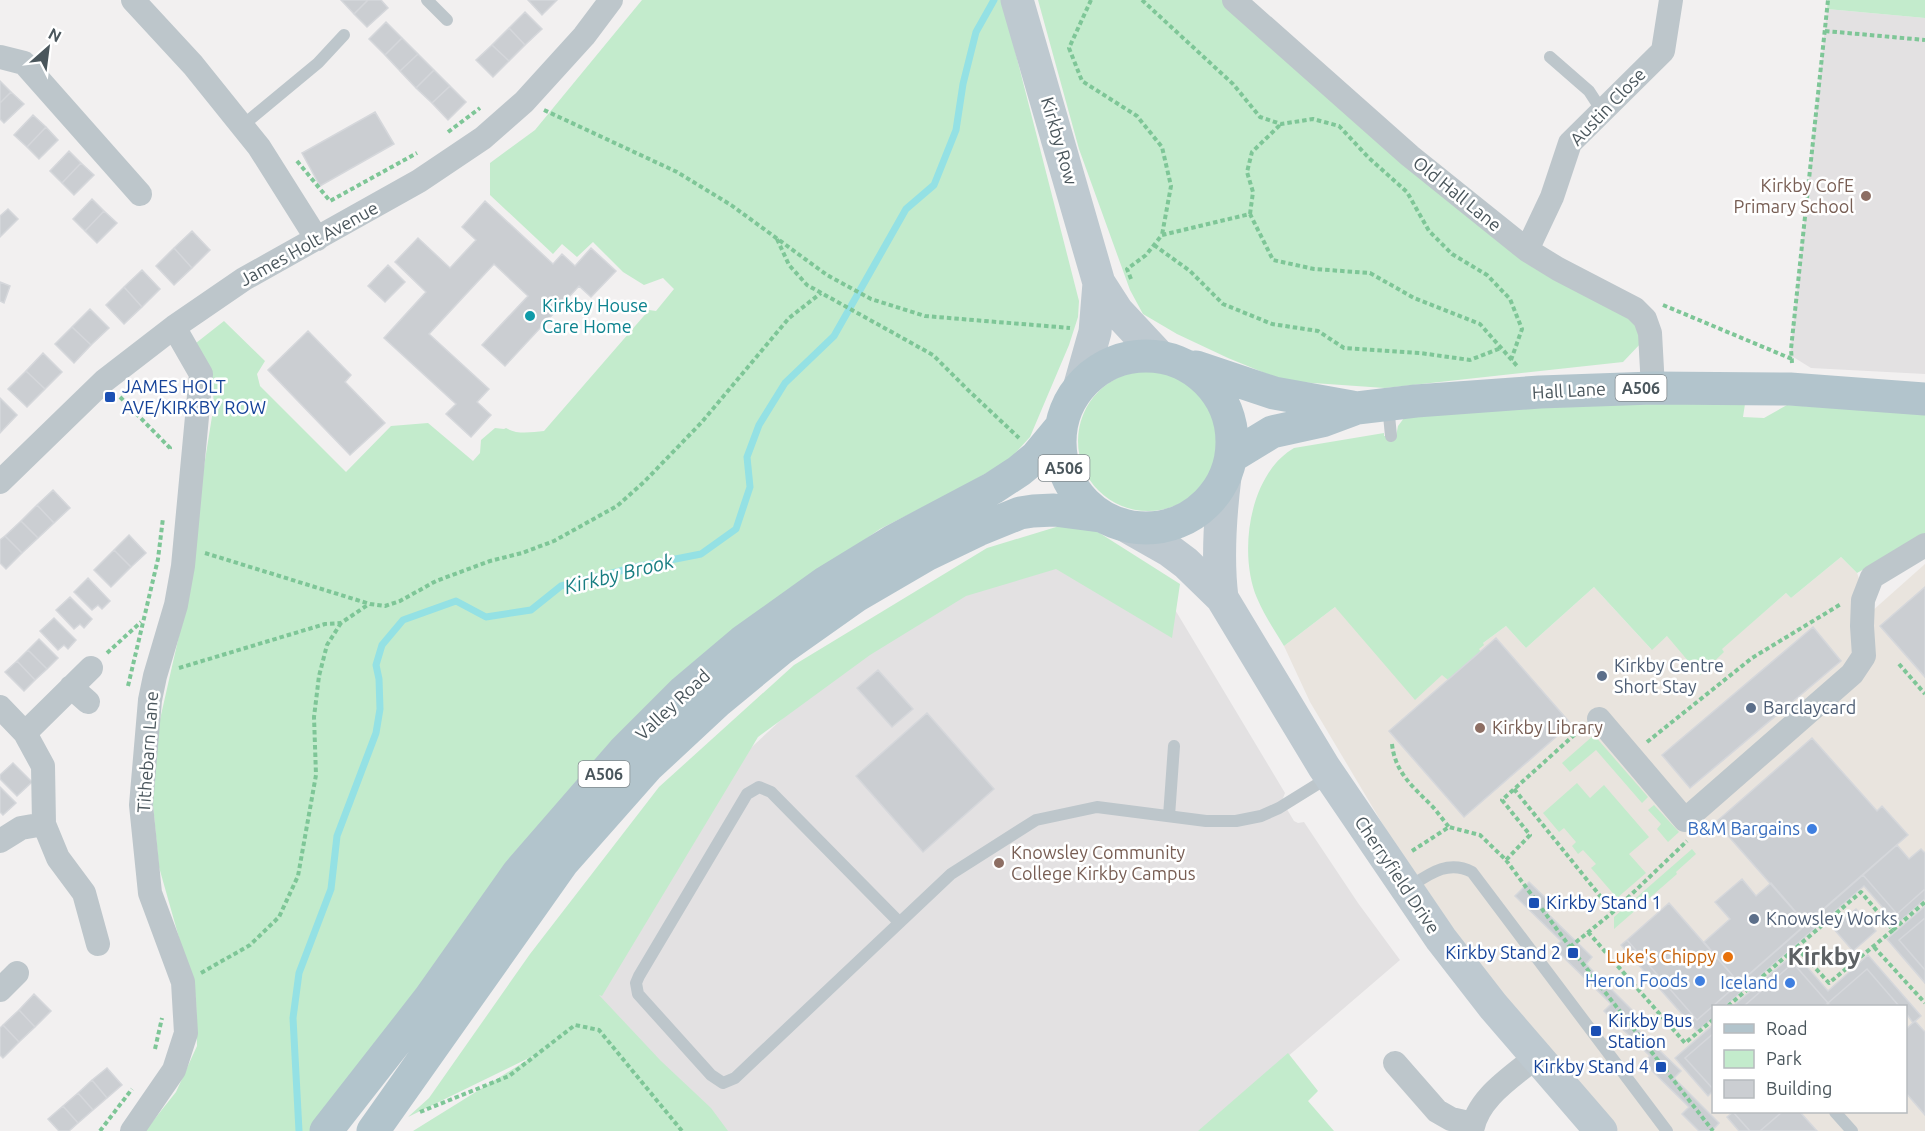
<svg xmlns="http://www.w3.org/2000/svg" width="1925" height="1131" viewBox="0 0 1925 1131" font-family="Ubuntu,sans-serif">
<rect width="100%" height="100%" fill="#f2f0f0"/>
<path fill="#e9e4de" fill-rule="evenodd" d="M1841,557L1857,573L1871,612L1925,564V1131H1618L1557,1061L1467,948L1404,860L1310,702L1284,646L1335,607L1443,674L1448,680L1483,643L1506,626L1526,648L1594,587L1651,649L1667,636L1724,652L1721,649L1786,593L1791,598ZM1714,1006H1906V1112H1714Z"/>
<path fill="#e3e1e2" d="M1827,9L1925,18V374L1811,368L1790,355Z
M1042,553L1171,603L1285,793L1282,801L1294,821L1298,823L1304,822L1358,903L1400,960L1201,1131H689L582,1012L713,783L808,695L879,640Z"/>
<path fill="#c3ebcc" d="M642,0H1002L1079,301L1078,317L1069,345L1030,437L1009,460L957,490L880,529L787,594L314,1131H145L176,1092L197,1046L196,998L159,867L153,805L154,746L190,587L201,485L214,404L211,373L196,343L224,321L265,361L257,374L260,386L346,472L391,426L428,423L473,461L480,453L481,440L495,428L504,429L506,428C517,435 532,432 544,431L649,310L656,311L674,289L663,278L644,285L623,272L593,242L577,257L562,244L553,254L490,195V163L535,130Z
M1038,0H1226L1524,255L1636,319L1642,342L1623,362L1385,388L1284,381L1228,358L1177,334L1143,314L1130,290L1079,149Z
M1828,0H1925V18L1827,9Z
M1078 441a70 70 0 1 1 140 0a70 70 0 1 1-140 0Z
M1652,404H1745L1743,417L1764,418L1787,405L1925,414V536L1857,573L1841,557L1791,598L1786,593L1722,649L1724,652L1700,675L1667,636L1652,650L1594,587L1526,648L1506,626L1483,643L1484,645L1479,649L1481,652L1448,680L1442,675L1415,700L1335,607L1284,646C1275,631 1264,615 1257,598C1238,553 1249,474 1294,448L1384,433V436H1396L1398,426L1404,418L1541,406Z
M1079,520L1180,584L1172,638L1056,569L966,596L870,655L758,737L602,996L599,995L661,1061L711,1108L728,1131H413L537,1054L408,1117L429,1098L530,954L659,787L794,665L987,548Z
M1594,735L1648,797L1642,803L1596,750L1570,772L1562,763Z
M1577,783L1590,798L1604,785L1649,837L1629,854L1646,873L1617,898L1591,868L1596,864L1583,850L1578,854L1572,846L1576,842L1564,828L1559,832L1543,813Z
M1654,805L1679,832L1668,842L1657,829L1661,824L1648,810Z
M1692,849L1696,854L1676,872L1677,874L1614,929V917Z
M1288,1053L1318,1091L1308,1101L1334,1131H1198Z"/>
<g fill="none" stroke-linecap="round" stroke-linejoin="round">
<path stroke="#94e1e4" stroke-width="7" d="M299,1131L293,1018L299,973L331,889L337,836L376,733L380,709L379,679L376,665L382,645L403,620L456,601L486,617L531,610L561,586L640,566L701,554L736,529L750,487L747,457L759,425L785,383L834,336L906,209L934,185L956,130L963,84L976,32L994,0"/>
</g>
<path fill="#cbced2" stroke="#d5d7db" stroke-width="1.5" d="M341,0H368L354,14Z
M368,0H381L388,8L367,27L354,14Z
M528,0H557L542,15Z
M525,12L542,29L525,45L509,28Z
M386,22L402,38L385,55L369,39Z
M509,28L525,45L509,61L492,45Z
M402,38L418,54L400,71L385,55Z
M492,45L509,61L493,77L476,60Z
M418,54L434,70L416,88L400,71Z
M434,70L450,86L432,103L416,88Z
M0,81L11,92L0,103Z
M450,86L466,102L448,120L432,103Z
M11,92L24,104L4,123L0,119V103Z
M375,112L394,144L320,186L302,153Z
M33,115L46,127L27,147L14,135Z
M46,127L58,140L39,159L27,147Z
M69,151L81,163L62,183L50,171Z
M81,163L94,175L74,195L62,183Z
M92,199L104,211L85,231L73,219Z
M485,201L553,264L562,254L575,266L591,248L616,271L591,297L579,286L505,366L482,345L528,296L494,264L429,334L489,389L477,402L491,415L471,437L446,414L456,404L384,338L426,292L395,262L418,238L450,268L476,240L462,227Z
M8,209L18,219L0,237V216Z
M104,211L117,223L97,243L85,231Z
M192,231L210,250L192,268L174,248Z
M174,248L192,268L174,285L156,266Z
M388,265L405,282L385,302L368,286Z
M142,270L160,289L142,307L124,287Z
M0,282L10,286L4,303L0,301Z
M124,287L142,307L124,324L106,305Z
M90,309L109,328L91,345L72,327Z
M72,327L91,345L74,363L55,344Z
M308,331L351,375L345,382L385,423L350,455L268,370Z
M43,353L62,372L45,389L26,371Z
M26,371L45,389L27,407L8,389Z
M0,398L17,415L0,433Z
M53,490L70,508L54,523L37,505Z
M37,505L54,523L38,538L21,521Z
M21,521L38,538L22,553L5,536Z
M129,535L146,553L131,567L114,550Z
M5,536L22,553L6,569L0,563V540Z
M114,550L131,567L111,587L94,570Z
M88,578L110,601L102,609L98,605L92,610L74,592Z
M1925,587V677L1880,626Z
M70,597L92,619L84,628L80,624L74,629L56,610Z
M54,618L76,640L68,649L64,645L58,650L40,631Z
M1813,627L1841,661L1690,788L1662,755Z
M1496,638L1571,724L1464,817L1389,731Z
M39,639L58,658L47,669L28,650Z
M28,650L47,669L35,680L17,661Z
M17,661L35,680L24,691L5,672Z
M878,670L913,709L892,727L857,688Z
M927,713L994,789L923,852L856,776Z
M1812,738L1877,811L1882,806L1908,835L1806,924L1716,822Z
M13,763L32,782L17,796L0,779V775Z
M0,787L16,803L3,815L0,812Z
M1897,845L1909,859L1921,849L1925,853V889L1897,914L1863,875Z
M1863,875L1897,914L1925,889V899L1897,924L1864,886L1725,1006H1714V1017L1697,1031L1621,945L1627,940L1697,1020Z
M1742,879L1756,896L1771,883L1806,924L1739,983L1704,942L1730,919L1715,902Z
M1529,882L1554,906L1547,913L1592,957L1586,964L1642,1020L1635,1027L1681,1071L1674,1078L1719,1123L1712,1131H1699L1682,1114L1689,1107L1643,1062L1650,1056L1604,1011L1611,1004L1554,948L1561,941L1515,896Z
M1669,903L1739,983L1697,1020L1627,940Z
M1925,906V918L1899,940L1925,970V983L1887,939Z
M1856,909L1876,931L1853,951L1833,928Z
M1925,918V970L1899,940Z
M1795,953L1828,991L1868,955L1921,1016L1913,1023L1906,1013V1006H1899L1867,969L1828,1003L1793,963L1744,1006H1733Z
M1793,963L1828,1003L1824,1006H1744Z
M1867,969L1899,1006H1831L1828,1003Z
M34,994L51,1011L35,1027L19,1010Z
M19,1010L35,1027L19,1042L3,1025Z
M1915,1021L1925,1032V1115L1906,1093V1029Z
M1714,1024V1033L1685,1058L1714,1090L1708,1096L1675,1058Z
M3,1025L19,1042L3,1058L0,1055V1028Z
M1714,1033V1090L1685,1058Z
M107,1068L122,1085L107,1098L92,1080Z
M92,1080L107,1098L93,1110L78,1093Z
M78,1093L93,1110L78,1123L63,1106Z
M63,1106L78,1123L69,1131H59L48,1119Z
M1733,1112H1782L1760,1131H1750Z
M1733,1112L1749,1130L1748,1131H1739L1727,1117Z
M1782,1112H1800L1817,1131H1760Z"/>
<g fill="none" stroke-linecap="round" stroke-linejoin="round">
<path stroke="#7ec697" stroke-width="4" stroke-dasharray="4.5 3" stroke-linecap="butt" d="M1091,0L1069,48L1082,81L1137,116L1162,147L1171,186L1162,235
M1142,0L1233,84L1260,117L1281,124L1313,119L1339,126L1369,158L1407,192L1429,231L1452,254L1487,275L1510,299L1522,329L1511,360
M1825,31L1925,40
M544,110L677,172L731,205L827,275L871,299L925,316L1070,328
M448,132L480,108
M297,161L330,201L417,153
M1250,214L1253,192L1247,172L1252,152L1281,124
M777,239L789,265L807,285L933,355L968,390L1019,438
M1154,245L1190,271L1223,304L1272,324L1318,331L1344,348L1420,353L1470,360L1501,348
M1131,279L1127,269L1146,255L1162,235L1250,214L1273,260L1314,269L1370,273L1414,298L1480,324L1518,367
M1663,305L1792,359
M1792,363L1791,349L1828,0
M120,397L170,448L169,451
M205,553L370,604L385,606L400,601L436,581L490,561L522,553L554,541L617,506L644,482L701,423L789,318L821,293
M107,653L141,622
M1899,664L1925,694
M179,668L325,624L341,623L369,604
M128,686L158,559L163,518
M1647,742L1752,658L1841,604
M1392,744C1395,772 1412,786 1431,805C1437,811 1443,820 1449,827
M1514,789L1613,912
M1412,851L1449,827L1480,835L1506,860L1530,835L1502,800L1582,728
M1506,860L1570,947L1713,1131
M1893,930L1925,902
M1588,932L1685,1043L1714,1019
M1570,947L1613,912L1687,841
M1874,947L1925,1003
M201,973L250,945L279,917L298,876L316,775L314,717L319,676L327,645L341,623
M1728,1006L1861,892L1893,930L1829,983L1797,948
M155,1049L162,1018
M420,1112L509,1076L575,1025L599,1030L682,1131
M100,1131L132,1089"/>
<path stroke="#bdc6cb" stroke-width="12" d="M427,0L447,20
M1550,57L1589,91L1602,111
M242,126L318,63L344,35
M1388,405L1391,436
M1169,816L1174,746
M1408,888C1428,875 1447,859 1472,872L1667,1131
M899,922L771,792L759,787L747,794L639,976L636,983L638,994L711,1075L723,1083L735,1078L951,874L1036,820L1097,807L1206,821H1236L1261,816L1279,808L1329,777
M1835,1112L1852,1131"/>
<path stroke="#bdc6cb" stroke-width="24" d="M133,0L193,65L259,147L317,239
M1234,0L1410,156L1527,250L1558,269L1635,309L1645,319L1650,333L1653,388
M0,57L24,63L140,194
M1527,250L1552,197L1570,143L1663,51L1671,0
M0,482L104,381L174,327L244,279L419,181L483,138L524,102L584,36L611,0
M71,687L88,702
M0,707L25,733L43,766L44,824L58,858L84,893L98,944
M1599,719L1685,820L1852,674L1864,656L1862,626L1863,600L1872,577L1925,545
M25,733L91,668
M0,841L21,828L44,824
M0,990L17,973
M1395,1063L1437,1111L1451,1119L1473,1124
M132,1131L174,1070L186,1033L183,982L150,893L141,805L150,700L155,676L176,605L183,566L201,374L174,327
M1472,1131C1477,1098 1512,1077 1536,1057"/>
<path stroke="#bec9d0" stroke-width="33" d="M1017,0L1099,283L1117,311L1159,356
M1080,385L1095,332L1099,283
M1126,526L1170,551L1186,563L1222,598L1324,767L1441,939L1493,1006L1601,1131
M1222,598C1217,558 1220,517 1225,477"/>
<path stroke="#b2c4cc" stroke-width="33" d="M1060 442a86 86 0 1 1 172 0a86 86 0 1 1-172 0Z
M1196,367L1274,393L1352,407
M1231,457L1272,432L1322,421L1357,408L1416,401L1540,392L1653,388L1790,389L1925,399
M326,1131L429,999L518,873L623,752L684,691L742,642L826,582L893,541L993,488L1019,471L1036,457L1060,428
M373,1131L563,862L647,767L718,701L781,649L856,596L928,554L978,530L1020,513L1033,511L1054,510L1100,516"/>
</g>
<g fill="#8d6e63" stroke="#fff" stroke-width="2">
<circle cx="1866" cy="196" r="6"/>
<circle cx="1480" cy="728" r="6"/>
<circle cx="999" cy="863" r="6"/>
</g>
<circle fill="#0f9aa8" stroke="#fff" stroke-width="2" cx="530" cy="316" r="6"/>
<g fill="#1a4fb4" stroke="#fff" stroke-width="2">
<rect x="104" y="391" width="12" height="12" rx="3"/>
<rect x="1528" y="897" width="12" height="12" rx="3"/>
<rect x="1567" y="947" width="12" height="12" rx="3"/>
<rect x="1590" y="1025" width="12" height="12" rx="3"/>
<rect x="1655" y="1061" width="12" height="12" rx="3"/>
</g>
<g fill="#5c6f8a" stroke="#fff" stroke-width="2">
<circle cx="1602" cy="676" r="6"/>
<circle cx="1751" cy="708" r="6"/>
<circle cx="1754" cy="919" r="6"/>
</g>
<g fill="#3f7fe0" stroke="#fff" stroke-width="2">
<circle cx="1812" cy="829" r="6"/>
<circle cx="1700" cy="981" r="6"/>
<circle cx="1790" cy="983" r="6"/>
</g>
<circle fill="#e8710a" stroke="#fff" stroke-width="2" cx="1728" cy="957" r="6"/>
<g text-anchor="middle" stroke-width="5" stroke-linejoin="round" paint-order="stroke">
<g fill="#fff" stroke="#80898d" stroke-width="1.5">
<rect x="1615.5" y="375" width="51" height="26" rx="4.5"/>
<rect x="1038.5" y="455" width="51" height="26" rx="4.5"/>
<rect x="578.5" y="761" width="51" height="26" rx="4.5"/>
</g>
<g font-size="16" font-weight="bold" fill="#4a565c">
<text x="1641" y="394">A506</text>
<text x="1064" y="474">A506</text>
<text x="604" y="780">A506</text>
</g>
<g font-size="18" fill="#4a565c" stroke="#fff">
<text transform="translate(1608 107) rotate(-46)" y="6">Austin Close</text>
<text transform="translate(1059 141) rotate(74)" y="6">Kirkby Row</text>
<text transform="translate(1457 194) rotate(39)" y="6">Old Hall Lane</text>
<text transform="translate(309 244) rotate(-29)" y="6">James Holt Avenue</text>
<text transform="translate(1569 391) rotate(-3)" y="6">Hall Lane</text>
<text transform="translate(673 705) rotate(-43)" y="6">Valley Road</text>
<text transform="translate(148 752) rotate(-86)" y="6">Tithebarn Lane</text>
<text transform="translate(1397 875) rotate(56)" y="6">Cherryfield Drive</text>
</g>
<g font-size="18" fill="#785e54" stroke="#fff" text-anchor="start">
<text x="1854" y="192" text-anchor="end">Kirkby CofE<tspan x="1854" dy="21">Primary School</tspan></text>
<text x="1492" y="734">Kirkby Library</text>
<text x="1011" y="859">Knowsley Community<tspan x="1011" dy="21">College Kirkby Campus</tspan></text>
</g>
<g font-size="18" fill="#0d838f" stroke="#fff" text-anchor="start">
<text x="542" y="312">Kirkby House<tspan x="542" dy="21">Care Home</tspan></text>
</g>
<g font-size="18" fill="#164399" stroke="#fff" text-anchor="start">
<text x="122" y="393">JAMES HOLT<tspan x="122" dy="21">AVE/KIRKBY ROW</tspan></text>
<text x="1546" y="909">Kirkby Stand 1</text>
<text x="1561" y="959" text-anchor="end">Kirkby Stand 2</text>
<text x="1608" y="1027">Kirkby Bus<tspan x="1608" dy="21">Station</tspan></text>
<text x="1649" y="1073" text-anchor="end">Kirkby Stand 4</text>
</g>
<g font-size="18" fill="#4e5e75" stroke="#fff" text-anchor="start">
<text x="1614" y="672">Kirkby Centre<tspan x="1614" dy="21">Short Stay</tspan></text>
<text x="1763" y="714">Barclaycard</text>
<text x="1766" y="925">Knowsley Works</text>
</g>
<g font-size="18" fill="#366cbe" stroke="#fff" text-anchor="end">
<text x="1800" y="835">B&amp;M Bargains</text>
<text x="1688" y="987">Heron Foods</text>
<text x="1778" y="989">Iceland</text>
</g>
<g font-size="18" fill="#c56008" stroke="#fff" text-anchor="end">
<text x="1716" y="963">Luke's Chippy</text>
</g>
<g font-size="20" font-style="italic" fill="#187e82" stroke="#fff">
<text transform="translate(619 574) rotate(-14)" y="7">Kirkby Brook</text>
</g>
<g font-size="24" font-weight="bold" fill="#5d6164" stroke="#fff">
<text x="1824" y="965">Kirkby</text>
</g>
</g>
<rect x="1712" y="1005" width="195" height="108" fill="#ffffff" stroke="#b7bbbe" stroke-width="1.5"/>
<rect x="1724" y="1024" width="30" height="9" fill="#b2c4cc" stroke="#b7bbbe" stroke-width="1.5"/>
<text x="1766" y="1035" font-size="18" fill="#4a565c">Road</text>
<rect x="1724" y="1050" width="30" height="18" fill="#c3ebcc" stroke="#b7bbbe" stroke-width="1.5"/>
<text x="1766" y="1065" font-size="18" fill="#4a565c">Park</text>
<rect x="1724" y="1080" width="30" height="18" fill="#cbced2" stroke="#b7bbbe" stroke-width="1.5"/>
<text x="1766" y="1095" font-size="18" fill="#4a565c">Building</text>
<g transform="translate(48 48) rotate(28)" stroke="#ffffff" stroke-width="4.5" paint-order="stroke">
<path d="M0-4.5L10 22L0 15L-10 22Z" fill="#4a565c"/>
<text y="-9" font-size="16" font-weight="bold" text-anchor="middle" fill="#4a565c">N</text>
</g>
</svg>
